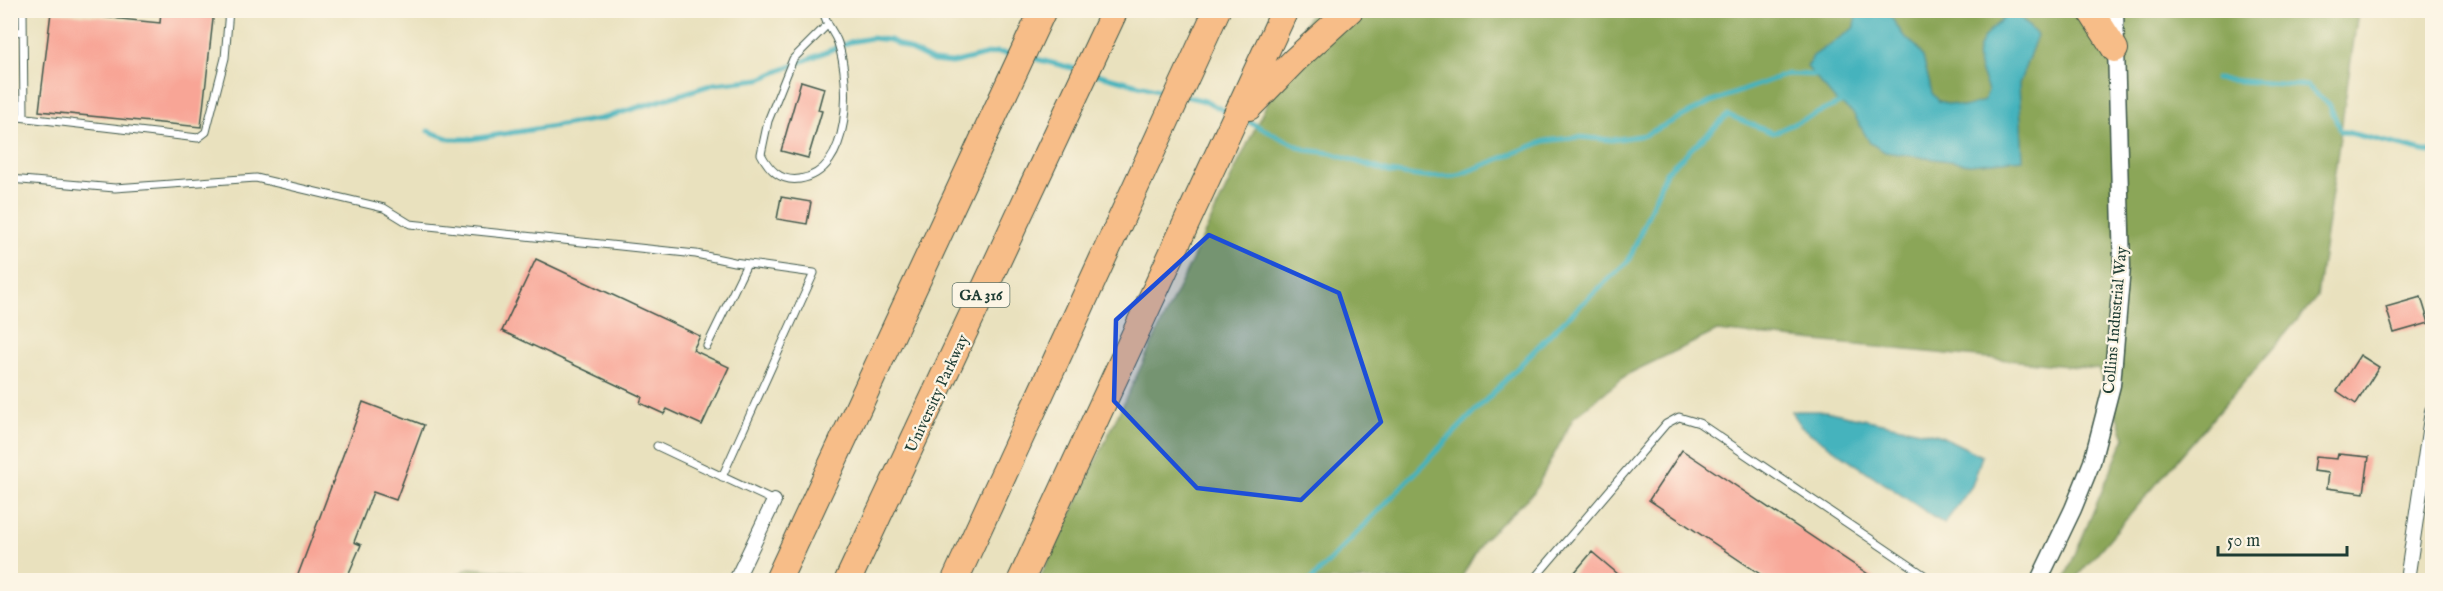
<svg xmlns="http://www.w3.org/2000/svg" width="2443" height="591" viewBox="0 0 2443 591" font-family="'IM FELL English',serif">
<rect width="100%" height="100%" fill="#fcf5e5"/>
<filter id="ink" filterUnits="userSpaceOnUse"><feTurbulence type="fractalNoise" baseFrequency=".0167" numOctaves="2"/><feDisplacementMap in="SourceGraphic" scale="12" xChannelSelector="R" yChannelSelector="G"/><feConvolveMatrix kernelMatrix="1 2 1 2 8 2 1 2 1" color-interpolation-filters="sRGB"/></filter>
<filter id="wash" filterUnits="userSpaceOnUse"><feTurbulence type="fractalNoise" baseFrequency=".008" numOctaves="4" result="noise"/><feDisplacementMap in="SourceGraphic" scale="24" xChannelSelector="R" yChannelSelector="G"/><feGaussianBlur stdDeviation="1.35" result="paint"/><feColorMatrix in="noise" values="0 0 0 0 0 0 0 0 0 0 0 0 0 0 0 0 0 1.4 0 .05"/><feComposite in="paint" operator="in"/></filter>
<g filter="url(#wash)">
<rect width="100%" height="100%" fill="#e9e1be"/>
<path fill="#8ba658" stroke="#557246" stroke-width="1.5" d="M1311,11H2358L2317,297L2074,580H2064L2125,437L2098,369L1717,331L1628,374L1574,417L1534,492L1483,540L1460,580H1039Z
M469,568L520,572L564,580H447Z"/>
<path fill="#44b3bd" stroke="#327878" stroke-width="1.5" d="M1856,11H1887L1903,35L1917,47L1923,57L1932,93L1939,101L1964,107L1984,101L1988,91C1977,61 1968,50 1996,25C2002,20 2008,14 2014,11L2037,35L2019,84L2023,159L1970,164L1885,152L1870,143L1853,113L1835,100L1807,67L1813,56L1855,27Z
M1792,411H1825L1939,435L1982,456L1972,486L1944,524L1801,427Z"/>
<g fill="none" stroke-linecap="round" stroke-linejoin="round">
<path stroke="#44b3bd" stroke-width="5" d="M1028,57L1080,70
M1092,73L1170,93
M2215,79L2307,86L2329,104L2341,131L2432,153
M1185,96L1205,101L1229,113
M1243,119L1306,150L1331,153L1389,172L1424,177L1456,176L1545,141L1579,137L1612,140L1645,135L1711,102L1787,74L1815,75
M428,131L450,139H471L600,119L714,84L760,79L850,42L871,38L890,40L933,61L952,63L997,52L1016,55
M1311,580L1553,331L1629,260L1666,172L1728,115L1773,133L1840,103"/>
</g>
<g id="blocks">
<path fill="#f8a596" d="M161,10H214L201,127L39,111L51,12L160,23Z
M801,81L824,88L818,110L822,111L808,158L781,151Z
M781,197L811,202L807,224L777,219Z
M536,259L700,336L693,350L729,367L702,425L667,409L664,414L640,403L642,397L502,331Z
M2421,297L2429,323L2394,333L2386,307Z
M2360,355L2379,367L2356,404L2337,391Z
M363,402L424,425L396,500L373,492L354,542L361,545L346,580H296Z
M1682,450L1877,580H1769L1649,500Z
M2338,454L2369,457L2364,493L2327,488L2329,473L2313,471L2315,457L2337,459Z
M1592,552L1625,580H1568Z"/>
</g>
</g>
<g filter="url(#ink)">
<use href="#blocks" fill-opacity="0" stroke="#3d5649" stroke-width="1.5"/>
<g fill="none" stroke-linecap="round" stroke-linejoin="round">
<g stroke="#3d5649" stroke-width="9">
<path id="service" d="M23,10L24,117
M823,10C827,28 834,31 838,43C851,83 852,171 800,179C780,182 769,169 761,154L768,121L793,59L826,26
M10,31L23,32
M10,116L198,138L206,132L225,58L229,10
M10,179L115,188L256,178L384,208L410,224L696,254L734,262L814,273L722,477
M707,346L747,264
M657,446L774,501
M1533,580L1666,424L1679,417L1699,423L1924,575L1926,580"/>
</g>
<g stroke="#3d5649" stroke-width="16">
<path id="minor" d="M736,580L774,501
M2407,580L2432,411"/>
</g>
<g stroke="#3d5649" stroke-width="19">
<path id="tertiary" d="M2039,580L2073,509L2092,462L2112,385L2122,267L2115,10"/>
</g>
<g stroke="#3d5649" stroke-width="28">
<path id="motorway" d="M2090,10L2115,49
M1249,107L1295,60L1350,10
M778,580L1043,10
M848,580L1115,10
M955,580L1217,10
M1021,580L1285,10"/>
</g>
<use href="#service" stroke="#fff" stroke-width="7"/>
<use href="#minor" stroke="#fff" stroke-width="14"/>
<use href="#tertiary" stroke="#fff" stroke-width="16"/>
<use href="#motorway" stroke="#f7bd88" stroke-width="26"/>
</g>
</g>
<path fill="#1d4ed8" fill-opacity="0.2" stroke="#1d4ed8" stroke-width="4.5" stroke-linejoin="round" d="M1209,235L1339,293L1381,422L1301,500L1197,488L1114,401L1116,320Z"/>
<g text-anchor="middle" stroke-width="4.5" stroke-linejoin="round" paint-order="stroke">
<rect fill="#fcf5e5" stroke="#617469" stroke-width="1.5" x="952.5" y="283" width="57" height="24" rx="4.5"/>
<g font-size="15" font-weight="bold" fill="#1f3d34">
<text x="981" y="300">GA 316</text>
</g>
<g font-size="16" fill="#1f3d34" stroke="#fcf5e5">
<text transform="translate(2114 320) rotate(-85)" y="6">Collins Industrial Way</text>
<text transform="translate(936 393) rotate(-65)" y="6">University Parkway</text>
</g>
</g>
<rect width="2443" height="591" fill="none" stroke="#fcf5e5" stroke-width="36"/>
<path d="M2218 546v9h129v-9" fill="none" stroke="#1f3d34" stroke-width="3"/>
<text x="2227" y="546" font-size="18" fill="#1f3d34" stroke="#fcf5e5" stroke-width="4.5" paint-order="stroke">50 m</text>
</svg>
